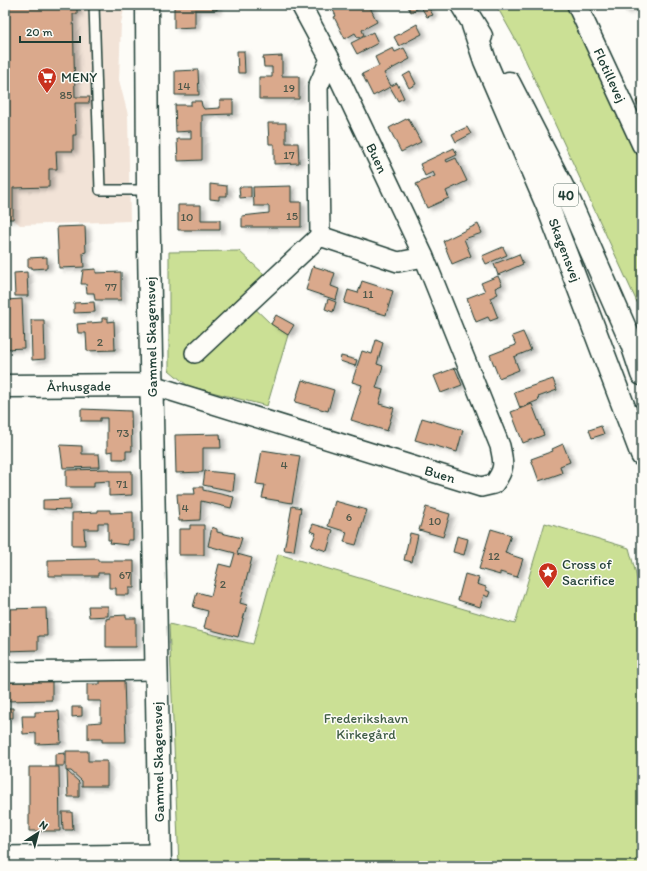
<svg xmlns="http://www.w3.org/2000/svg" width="647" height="871" viewBox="0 0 647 871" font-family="Itim,sans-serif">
<defs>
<filter id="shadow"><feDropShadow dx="4.5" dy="2.5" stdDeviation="2" flood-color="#0004"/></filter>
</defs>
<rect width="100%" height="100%" fill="#fdfcf7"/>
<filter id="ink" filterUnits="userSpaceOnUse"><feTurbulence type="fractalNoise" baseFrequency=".025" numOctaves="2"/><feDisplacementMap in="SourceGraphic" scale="8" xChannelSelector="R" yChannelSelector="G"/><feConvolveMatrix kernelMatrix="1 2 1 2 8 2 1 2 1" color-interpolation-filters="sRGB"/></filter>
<g filter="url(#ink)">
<path fill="#f2e3d7" d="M5,5H125L121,23L119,80L128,115L130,221L20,225L13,219H5Z"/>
<path fill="#cbe095" stroke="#758e64" d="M496,5H567L642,161V313L519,46Z
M239,251L264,274L242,296L271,324L288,335L267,406L188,386L169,370V252Z
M545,523L629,548L642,596V866H179L169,624L253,644L278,554L515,624Z"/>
<path fill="#daa98c" stroke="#1f3d34" filter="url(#shadow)" d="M5,5H77V14H73L75,97H90L89,103H75L76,135H73V151H56L57,169H49V187L13,188V219H5Z
M174,5H217V10H195V27L174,28Z
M334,5H351L352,8L358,5H369L377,22L362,30L364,35L358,38L355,33L345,39L334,17L336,16L331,6Z
M407,5H427L433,15L427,17L421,7L411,12Z
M622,5H636L625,11Z
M417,24L422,34L399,46L394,37Z
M373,32L378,43L357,54L351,43Z
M393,48L395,52L404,48L410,59L384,73L391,86L397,83L404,98L398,101L390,87L373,96L362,74L379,66L375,57Z
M237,51H244L245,73H238Z
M282,56V76H299V99H259V77H272V67H264L263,57Z
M198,70L199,95H175V71Z
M410,72L416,84L409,88L403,76Z
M642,98V113L636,101Z
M220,100H233V114L202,115V160L178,161L177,139H191V131L176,132L175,105H191V101H201L202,106L204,109L220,108Z
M408,118L421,142L401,152L389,128Z
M268,123H286V143H298L299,163L274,164V144H269Z
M467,127L471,134L456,142L452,134Z
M454,148L457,155L446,160L447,162L456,158L467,181L446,191L449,198L427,208L416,184L435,176L433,172L425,176L420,164Z
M210,184L227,186V196H219V200L210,199Z
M291,186V202H301V227H242V216L269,213V206H254L253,187Z
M239,187H251V197L240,198Z
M178,205H201V220H220V230H178Z
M478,224L482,233L464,239L471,256L452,264L443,241Z
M85,226L86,252L83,253L84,267L59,268L57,227Z
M503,247L507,255L486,264L482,256Z
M519,254L523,264L498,275L494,264Z
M47,257V268L32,269V267H28V258Z
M313,266L335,273L331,286L339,289L336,300L306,290Z
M96,269V273L121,272V300H95L94,293H87L86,284H81L83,270Z
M27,272L28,296H15L14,273Z
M498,276L502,285L495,288L498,294L490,298L498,318L490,321L488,317L476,322L467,298L485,291L481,283Z
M362,281L393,291L386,315L344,303L348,290L358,293Z
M22,299L24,348L5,349V300Z
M328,299L336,302L333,312L325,309Z
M94,302L95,312L74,313V303Z
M276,315L294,325L288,335L271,324Z
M102,318H108V322L114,321L115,350L87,351L86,333H78L77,324L102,322Z
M31,320H44L45,359L32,360Z
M523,332L531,350L514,357L519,370L499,378L490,355L516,345L512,336Z
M376,340L383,343L377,364L383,366L376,388L383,390L379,404L394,408L387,431L351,420L362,385L352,382L362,351L372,354Z
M341,356L357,360L355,366L340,361Z
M455,368L462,385L441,393L434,376Z
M553,379L557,390L538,397L539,400L520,408L514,392Z
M302,380L334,390L328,411L295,402Z
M532,404L544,435L523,443L511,412Z
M81,409L131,411L132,451H126V459H113V451L107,452V418H100V421H81Z
M422,418L463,430L457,452L415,440Z
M601,426L604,434L592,438L589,430Z
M220,434L221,448H203V472L176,473L175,435Z
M563,444L570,462L560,466L562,473L539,481L531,459L553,451L552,449Z
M60,445L82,446V454H99L100,467L63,468Z
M262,450L300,456L292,503L262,498L265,485L256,484Z
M110,469V471H132V495L109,496V481L94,482V487H66V470Z
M205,471L235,474L233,491L203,485Z
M194,487H203V490L234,497L231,508L201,501L200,520L179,521L177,494H195Z
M70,499V510L43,509V500Z
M335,501L367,510L356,545L344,542L347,532L328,526Z
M292,506L301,508L294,551L284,550Z
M426,507L450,514L443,537L419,530Z
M98,510H110V513L133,512V540H128V545L110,543L111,540H108V523H98V529H84L85,545H72V513L98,512Z
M313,524L333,530L327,551L311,546L316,533L310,531Z
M190,525H204V555H179V529H190Z
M212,527L217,529V532L242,538L237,554L252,558L240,603L247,605L238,637L204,628L208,611L193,607L197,592L211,596L219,564L231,567L235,553L208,546Z
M491,529L511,535L505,553L523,559L517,577L500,572V575L479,569Z
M410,533L418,535L412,562L404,560Z
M457,536L468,539L464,555L453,552Z
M98,559V561H134V588H129V595H116V588H109V573H98V576H48V560Z
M465,574L479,578L477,584L486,587V590L490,592L488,597L484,595L480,607L458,600Z
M88,606H108V616L89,617Z
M46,608L47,636H38V650L5,651V609Z
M126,615V618H136V647H106V619L110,618V616Z
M124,679L126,742H102V739H88V723L101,722V701H87V684H100V680Z
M52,681V700L5,701V682Z
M72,707H82V716L72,717Z
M5,708H13V718H5Z
M59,711L61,743L36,744V733L23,734L22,716H35V712Z
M66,751H88V761H107V786H82V781L71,771H66Z
M65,753L64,766H55V754Z
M29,767H59L60,831H29Z
M67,771L79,782V797H68Z
M62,812H72L73,830H63Z"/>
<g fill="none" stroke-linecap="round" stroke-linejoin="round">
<g stroke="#1f3d34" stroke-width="12">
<path id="service" d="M94,5L100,190H148"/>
</g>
<g stroke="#1f3d34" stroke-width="22">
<path id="minor" d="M577,5L642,145
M330,59L318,87L320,236L398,262L424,257
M195,353L320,236
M152,385L481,487L494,484C505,469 504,464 500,446L424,257L330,59L301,5
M5,672L157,670
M5,856L159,854"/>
</g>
<g stroke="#1f3d34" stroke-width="25">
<path id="tertiary" d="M147,5L148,190L160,866
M5,386L152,385"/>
</g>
<g stroke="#1f3d34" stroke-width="25">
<path id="primary" d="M462,5L481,36
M473,25L485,61L548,207L642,455
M509,83L568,198L632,344L642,374"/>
</g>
<use href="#service" stroke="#fdfcf7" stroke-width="9"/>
<use href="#minor" stroke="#fdfcf7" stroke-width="19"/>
<use href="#tertiary" stroke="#fdfcf7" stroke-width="22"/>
<use href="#primary" stroke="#fdfcf7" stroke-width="22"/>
</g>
</g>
<defs>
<g id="supermarket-pin" transform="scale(1)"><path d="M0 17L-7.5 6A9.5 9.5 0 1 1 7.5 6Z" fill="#c8321e" stroke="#fdfcf7"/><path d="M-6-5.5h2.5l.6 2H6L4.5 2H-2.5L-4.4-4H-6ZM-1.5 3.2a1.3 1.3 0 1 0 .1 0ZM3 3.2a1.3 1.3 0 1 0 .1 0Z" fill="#fff"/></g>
<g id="sight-pin" transform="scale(1)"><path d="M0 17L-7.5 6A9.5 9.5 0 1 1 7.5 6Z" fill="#c8321e" stroke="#fdfcf7"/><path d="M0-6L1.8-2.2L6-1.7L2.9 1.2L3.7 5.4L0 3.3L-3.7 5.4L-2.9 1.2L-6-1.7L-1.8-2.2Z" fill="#fff"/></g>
</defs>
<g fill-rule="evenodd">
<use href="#supermarket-pin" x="47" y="77"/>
<use href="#sight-pin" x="548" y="572"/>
</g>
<g text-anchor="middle" stroke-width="3" stroke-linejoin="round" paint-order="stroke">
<g font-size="12" fill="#4e584a">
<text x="184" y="90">14</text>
<text x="289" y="92">19</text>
<text x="66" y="99">85</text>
<text x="289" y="159">17</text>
<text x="292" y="220">15</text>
<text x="187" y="221">10</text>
<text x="111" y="291">77</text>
<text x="368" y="298">11</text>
<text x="100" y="346">2</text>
<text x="123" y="437">73</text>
<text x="284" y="469">4</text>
<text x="122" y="488">71</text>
<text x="185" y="512">4</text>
<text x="349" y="521">6</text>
<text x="435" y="525">10</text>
<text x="494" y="560">12</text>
<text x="125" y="579">67</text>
<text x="223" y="588">2</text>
</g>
<rect fill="#fdfcf7" stroke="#62766e" stroke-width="1" x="554" y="184" width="24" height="22" rx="3"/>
<g font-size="13" font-weight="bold" fill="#1f3d34">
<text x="566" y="200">40</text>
</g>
<g font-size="14" fill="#1f3d34" stroke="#fdfcf7">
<text transform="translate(610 75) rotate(65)" y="5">Flotillevej</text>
<text transform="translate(377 158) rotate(65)" y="5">Buen</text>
<text transform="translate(565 250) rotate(69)" y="5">Skagensvej</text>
<text transform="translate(151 337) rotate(-91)" y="5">Gammel Skagensvej</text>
<text transform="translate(79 386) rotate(-1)" y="5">Århusgade</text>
<text transform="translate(440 474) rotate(17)" y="5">Buen</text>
<text transform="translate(158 762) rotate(-91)" y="5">Gammel Skagensvej</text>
</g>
<g font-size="14" fill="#1f3d34" stroke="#fdfcf7" text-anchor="start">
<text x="61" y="82">MENY</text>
<text x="562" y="569">Cross of<tspan x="562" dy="16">Sacrifice</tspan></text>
</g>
<g font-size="14" fill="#415e47" stroke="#fdfcf7">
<text x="366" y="723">Frederikshavn<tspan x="366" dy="16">Kirkegård</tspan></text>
</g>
</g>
<rect width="647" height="871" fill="none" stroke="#fdfcf7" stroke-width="20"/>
<rect x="10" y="10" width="627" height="851" fill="none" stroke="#1f3d34" stroke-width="1.5" filter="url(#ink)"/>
<g transform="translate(38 833) rotate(36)" stroke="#fdfcf7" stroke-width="3" paint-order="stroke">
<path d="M0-3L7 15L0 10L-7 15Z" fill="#1f3d34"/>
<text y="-6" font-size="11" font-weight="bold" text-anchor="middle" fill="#1f3d34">N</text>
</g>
<path d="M20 36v6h60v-6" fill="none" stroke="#1f3d34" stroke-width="2"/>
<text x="26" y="36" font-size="12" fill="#1f3d34" stroke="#fdfcf7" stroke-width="3" paint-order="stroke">20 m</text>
</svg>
